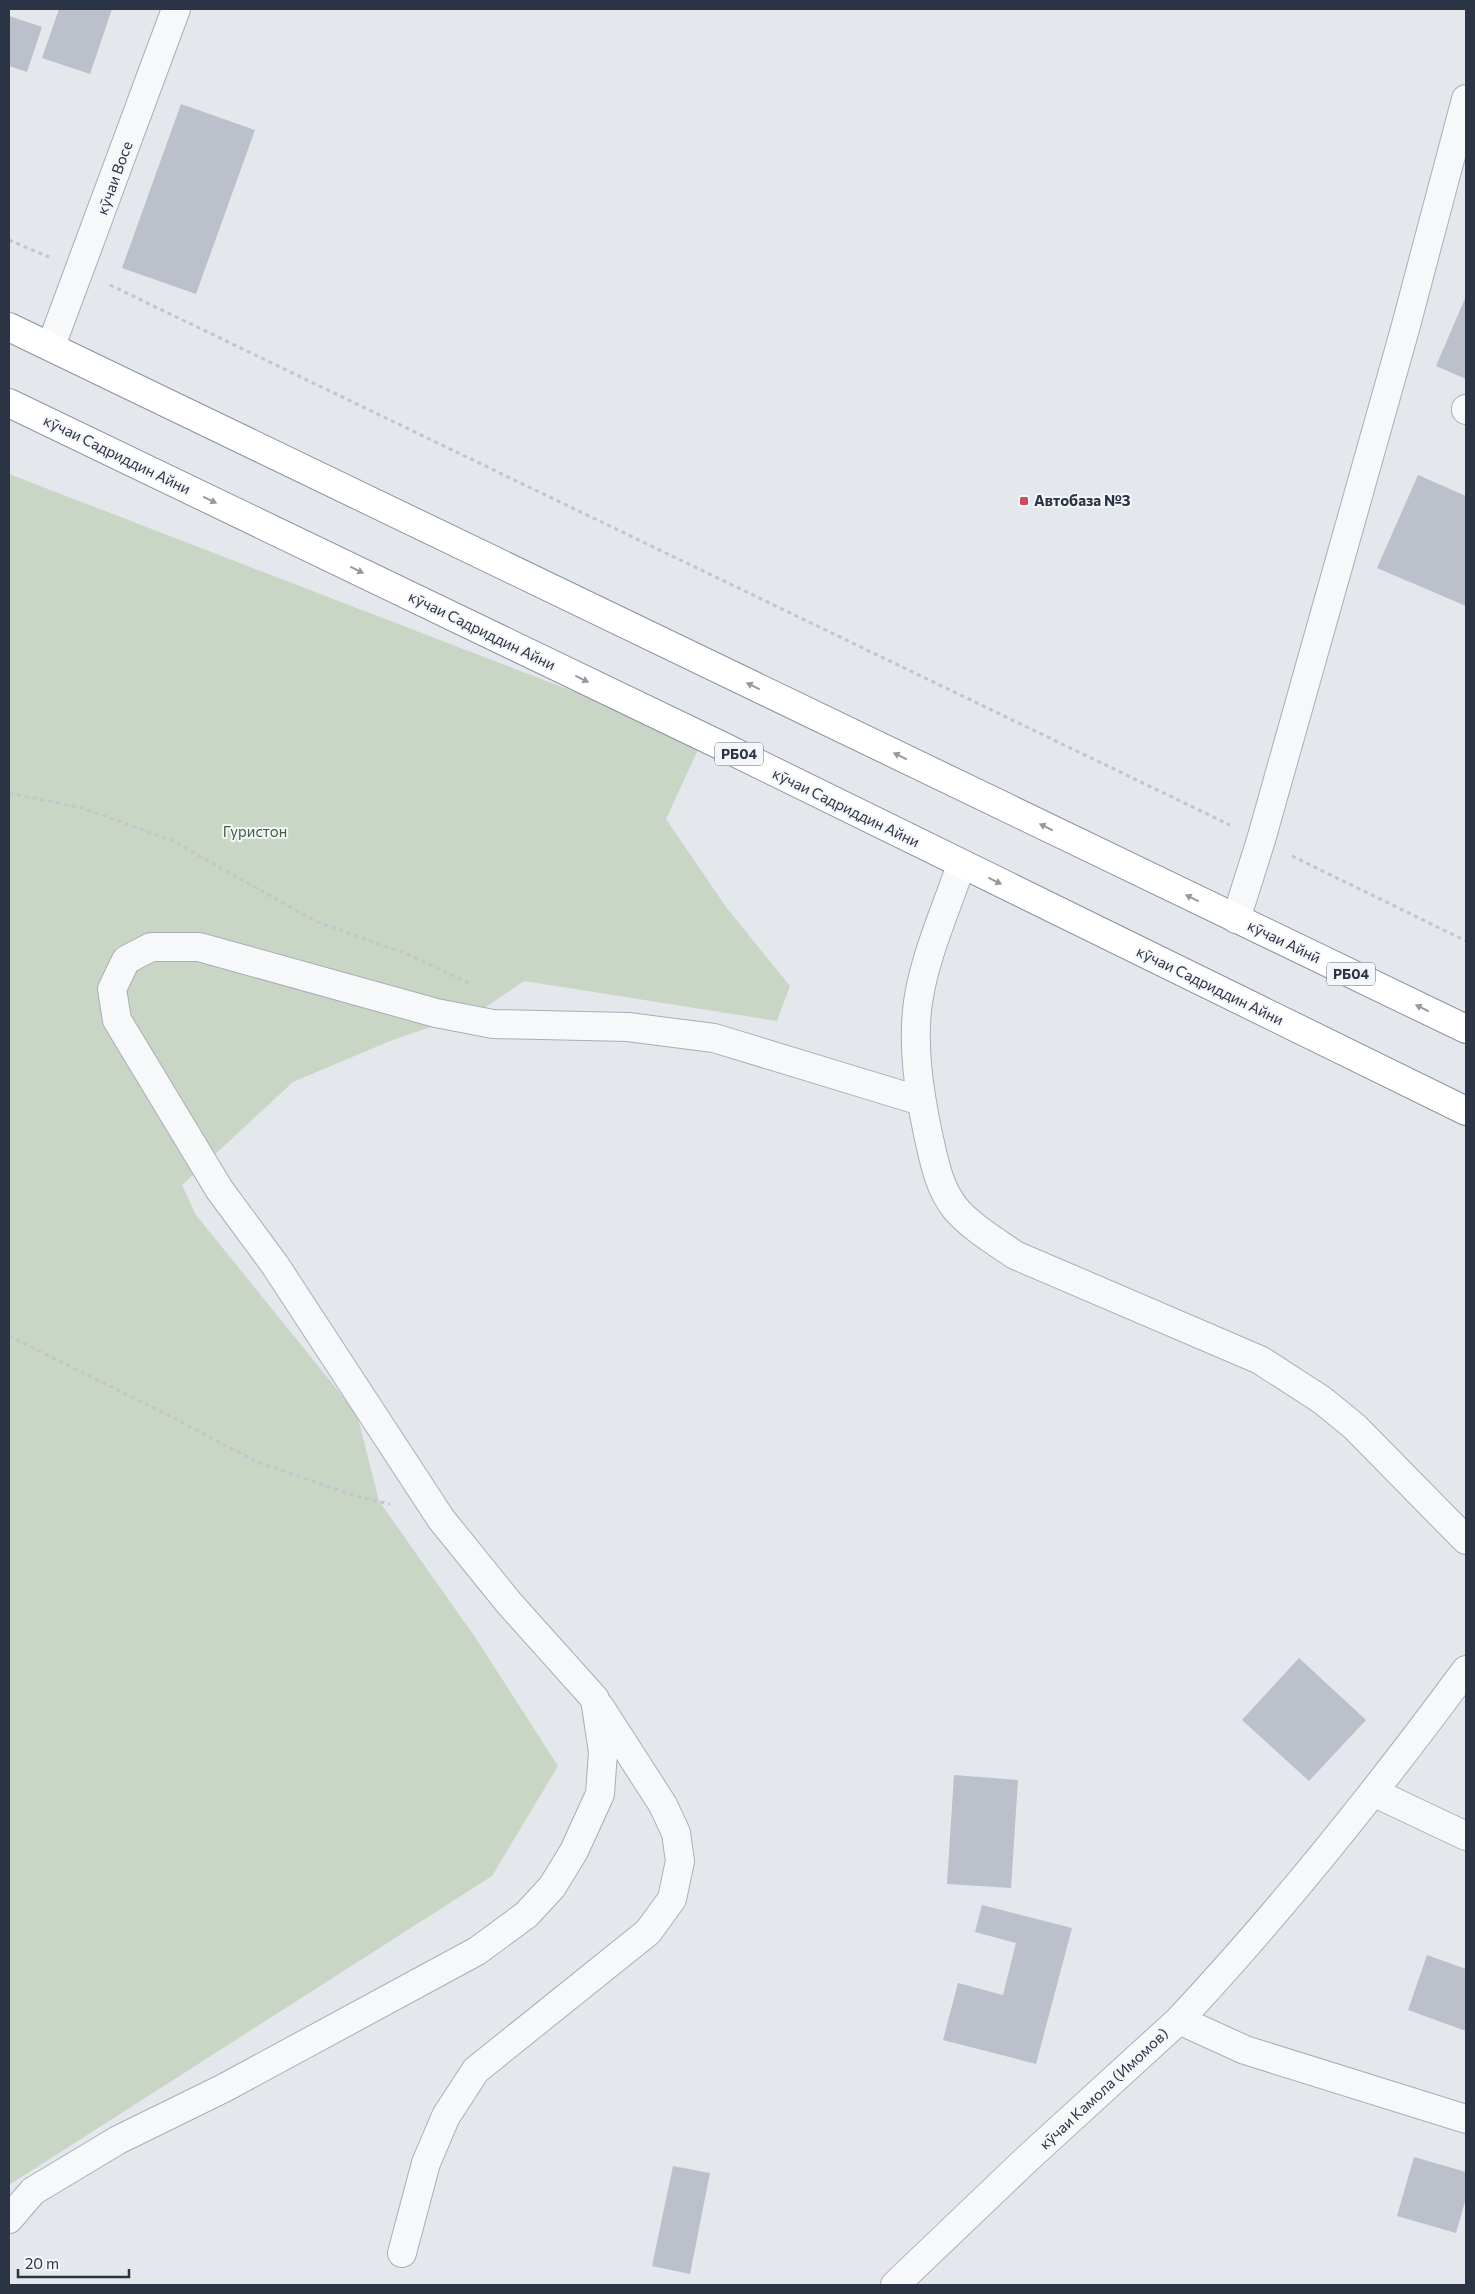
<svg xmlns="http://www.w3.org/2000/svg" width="1475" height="2294" viewBox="0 0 1475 2294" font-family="Commissioner,sans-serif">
<rect width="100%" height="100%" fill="#e4e7ec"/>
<path fill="#c9d6c5" d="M9,474L702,741L666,819L726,907L790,986L777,1021L524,981L483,1009L390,1041L293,1082L182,1185L196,1215L357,1414L379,1501L477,1640L558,1766L492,1876L9,2185Z"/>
<path fill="#bbc0ca" d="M59,9H112L90,74L42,58Z
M9,16L42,27L27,72L9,66Z
M181,104L255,130L196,294L122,268Z
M1466,296V379L1436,366Z
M1418,475L1466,496V606L1377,568Z
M1299,1658L1366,1720L1309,1781L1242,1720Z
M954,1775L1018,1780L1011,1888L947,1884Z
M982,1905L1072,1928L1036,2064L943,2040L958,1983L1003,1995L1016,1943L975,1932Z
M1427,1955L1466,1969V2031L1408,2010Z
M1414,2157L1466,2172V2198L1456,2233L1397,2216Z
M673,2166L710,2173L690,2274L652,2266Z"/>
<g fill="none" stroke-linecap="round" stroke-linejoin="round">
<g stroke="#a9aeb7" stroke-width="30">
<path id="minor" d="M51,346L176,9
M1466,409V410
M961,865C946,910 925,955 918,1002C912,1046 919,1091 928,1134C934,1160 938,1186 955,1208C971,1227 995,1241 1015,1255L1260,1360L1322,1400L1355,1427L1466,1540
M1236,919L1261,840L1405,329L1466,99
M1375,1793L1466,1836
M1179,2020C1282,1910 1376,1792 1466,1670
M9,2219L33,2191L118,2140L224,2088L477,1951L526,1915L552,1887L574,1851L600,1794L603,1752L595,1699L509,1603L441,1519L275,1265L219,1189L117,1020L112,989L126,960L151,947H199L436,1013L493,1024L628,1027L714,1038L921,1101
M402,2253L426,2163L446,2116L476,2070L648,1932L672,1899L680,1861L676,1833L663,1805L600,1707
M895,2285L1027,2159L1179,2020L1245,2050L1466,2119"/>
</g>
<g stroke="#8b94a3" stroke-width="30">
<path id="highway" d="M9,327L1466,1029
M9,403L720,745L1466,1111"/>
</g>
<path stroke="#c2c5cb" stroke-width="3" stroke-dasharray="4 4" stroke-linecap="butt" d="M9,240L49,257
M110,285L1230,825
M9,793L83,808L173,841L315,921L407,954L471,984
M1292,856L1466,941
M9,1336L164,1413L257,1462L359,1497L390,1504"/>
<use href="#minor" stroke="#f7f8fa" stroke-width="28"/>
<use href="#highway" stroke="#fff" stroke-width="28"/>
</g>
<defs><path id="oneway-solid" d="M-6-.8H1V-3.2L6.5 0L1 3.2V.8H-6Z" transform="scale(1.25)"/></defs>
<g fill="#959aa2">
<use href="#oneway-solid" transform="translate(210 500) rotate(26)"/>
<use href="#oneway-solid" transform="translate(357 570) rotate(26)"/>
<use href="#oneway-solid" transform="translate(582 679) rotate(26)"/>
<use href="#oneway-solid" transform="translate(753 686) rotate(-154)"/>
<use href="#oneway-solid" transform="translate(900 756) rotate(-154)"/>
<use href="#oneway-solid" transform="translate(1046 827) rotate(-154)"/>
<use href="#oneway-solid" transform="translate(995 881) rotate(26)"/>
<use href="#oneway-solid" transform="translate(1192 898) rotate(-154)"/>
<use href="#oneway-solid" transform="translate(1422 1008) rotate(-154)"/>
</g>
<rect fill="#d1495b" stroke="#f4f6f9" stroke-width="2" x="1019" y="496" width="10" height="10" rx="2.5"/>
<g text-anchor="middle" stroke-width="4" stroke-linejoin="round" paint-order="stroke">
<g fill="#f4f6f9" stroke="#676e7b" stroke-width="1">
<rect x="715" y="742.5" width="48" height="23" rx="4"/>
<rect x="1327" y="962.5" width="48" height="23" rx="4"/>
</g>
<g font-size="14" font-weight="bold" fill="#2b3445">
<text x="739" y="759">РБ04</text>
<text x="1351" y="979">РБ04</text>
</g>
<g font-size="15" fill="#2b3445" stroke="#f4f6f9">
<text transform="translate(115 178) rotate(-70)" y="5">кӯчаи Восе</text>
<text transform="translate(117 455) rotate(26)" y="5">кӯчаи Садриддин Айни</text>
<text transform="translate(482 631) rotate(26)" y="5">кӯчаи Садриддин Айни</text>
<text transform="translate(846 808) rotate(26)" y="5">кӯчаи Садриддин Айни</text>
<text transform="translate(1284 942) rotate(26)" y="5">кӯчаи Айнӣ</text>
<text transform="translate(1210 986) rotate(26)" y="5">кӯчаи Садриддин Айни</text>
<text transform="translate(1104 2089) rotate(-43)" y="5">кӯчаи Камола (Имомов)</text>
</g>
<g font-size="15" font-weight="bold" fill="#2b3445" stroke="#f4f6f9" text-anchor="start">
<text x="1034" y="506">Автобаза №3</text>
</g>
<g font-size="15" fill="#3f6138" stroke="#f4f6f9">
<text x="255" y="837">Гуристон</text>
</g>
</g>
<rect width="1475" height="2294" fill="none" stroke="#2b3445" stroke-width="20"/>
<path d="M18 2269v8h111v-8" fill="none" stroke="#2b3445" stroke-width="2.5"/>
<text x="25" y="2269" font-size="15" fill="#2b3445" stroke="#f4f6f9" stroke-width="4" paint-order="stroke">20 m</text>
</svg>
